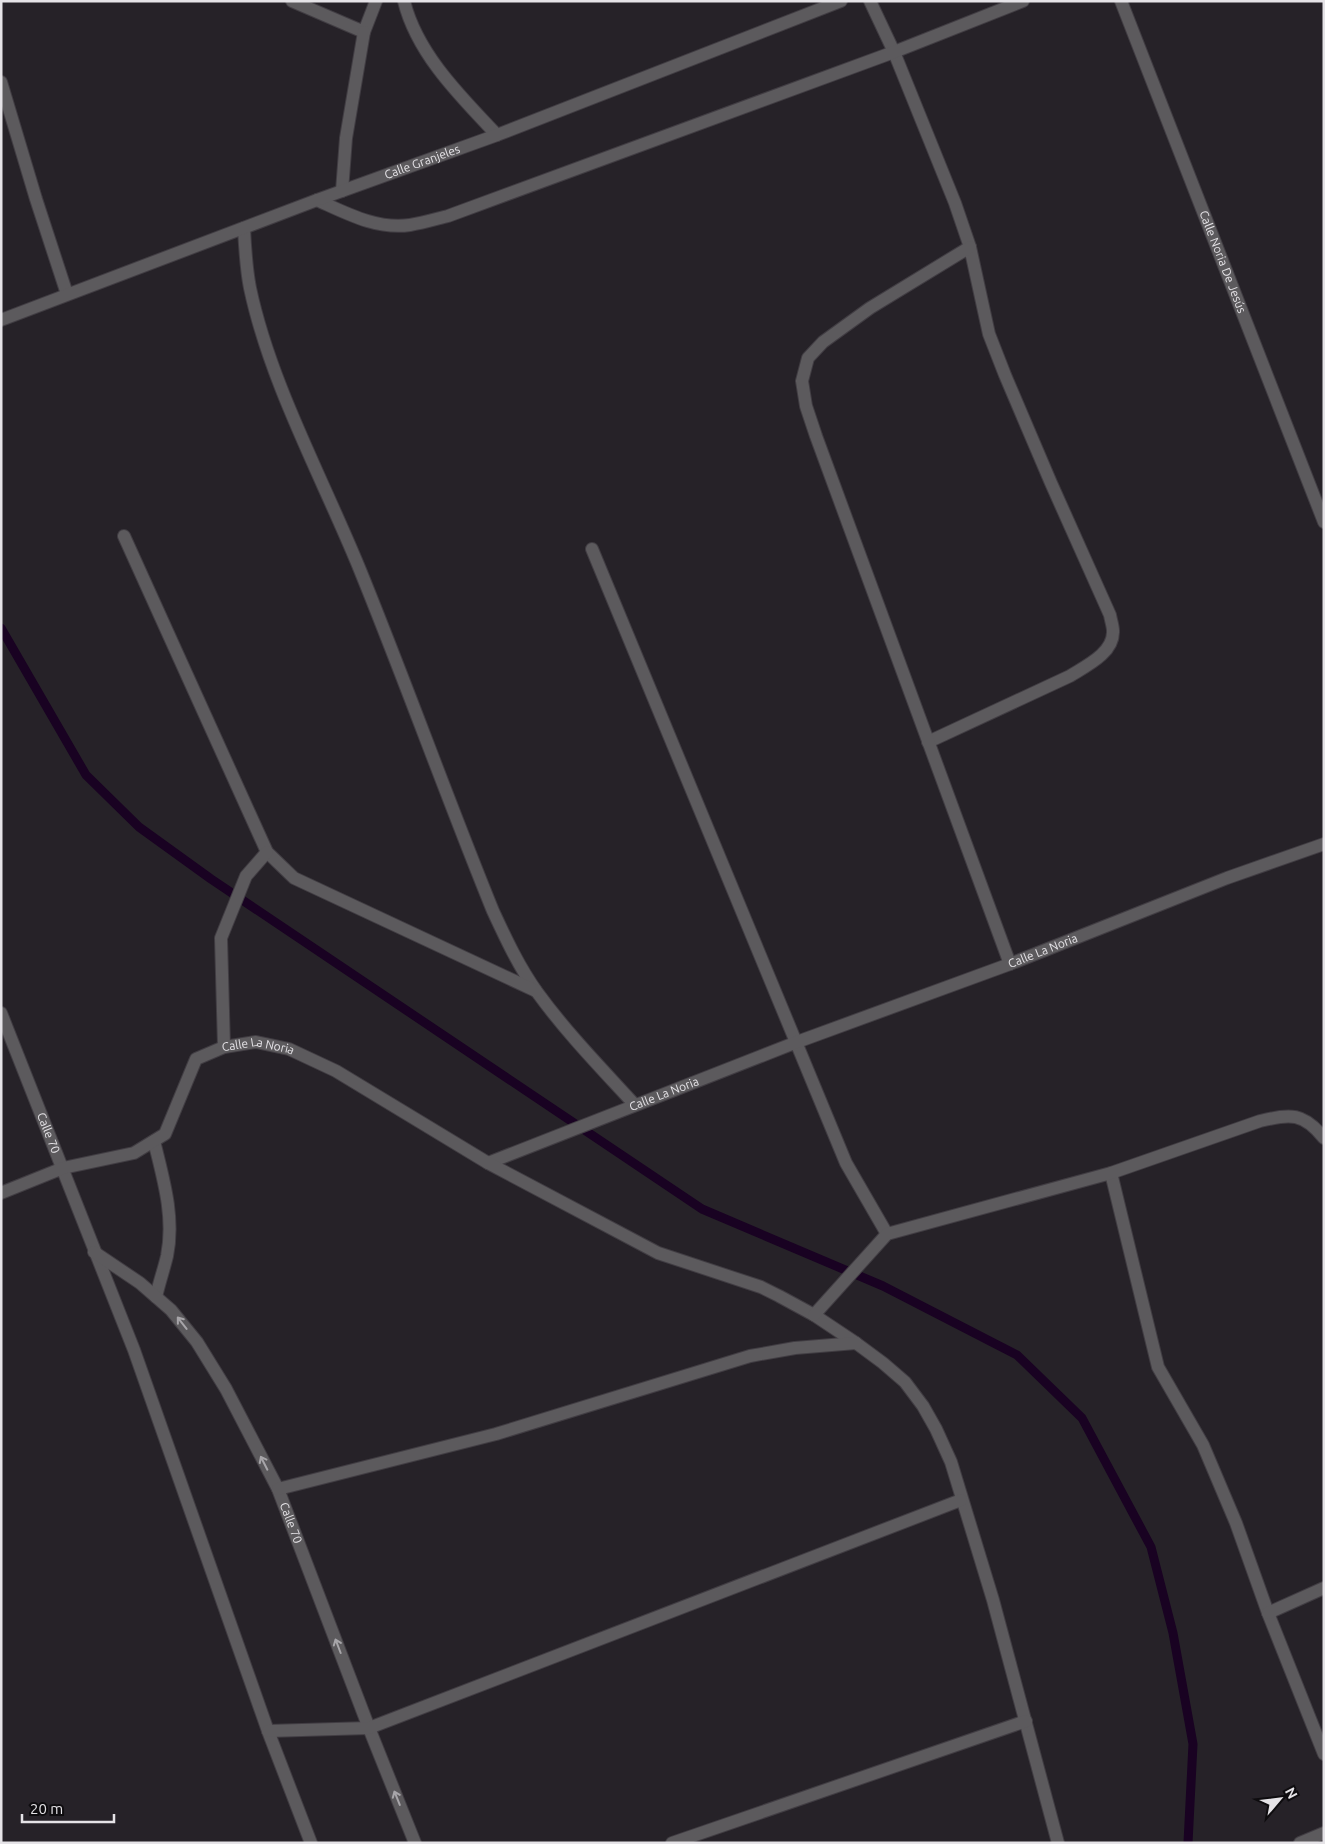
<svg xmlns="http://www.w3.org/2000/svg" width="1325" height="1844" viewBox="0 0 1325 1844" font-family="Ubuntu,sans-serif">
<rect width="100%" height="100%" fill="#262228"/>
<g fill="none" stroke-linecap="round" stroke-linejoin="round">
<path stroke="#190222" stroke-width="9" d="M1,628L86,775L139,827L211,879L702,1209L883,1286L1017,1355L1082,1418L1151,1547L1173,1633L1193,1744L1188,1843"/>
<g stroke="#413d43" stroke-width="14">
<g id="minor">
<path d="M292,1L364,32L376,1"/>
<path d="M404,1C417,54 461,97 497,135"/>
<path d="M870,1L894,52L955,203L970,247L989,334L1005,375L1051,483L1110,615C1111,621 1113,626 1113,631C1114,653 1086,666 1070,676L928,742"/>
<path id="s1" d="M1121,1L1324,522"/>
<path d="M1,82L36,199L67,294"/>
<path d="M342,191L346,138L364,32"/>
<path d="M317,200C346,213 377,230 410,225C423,223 436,219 448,216L894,52L1023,1"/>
<path d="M244,228C245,248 246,268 250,288C270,383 323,479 360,570C406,683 447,798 493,911C506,939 519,967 537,992C566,1032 601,1068 634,1104"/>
<path d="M970,247L870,308L823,342L808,358L802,381L806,406L816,436L1010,964"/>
<path id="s2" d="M1,320L317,200L497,135L841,1"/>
<path d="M124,536L267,852L294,878L536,991"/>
<path d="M592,549L846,1163L887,1234"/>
<path id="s3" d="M1,1013L134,1350L268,1731L311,1843"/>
<path d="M224,1047L221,938L246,876L267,852"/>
<path d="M154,1141C163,1178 175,1217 167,1256C164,1269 159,1283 156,1297"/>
<path id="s4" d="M488,1163L797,1042L1010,964L1227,878L1324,844"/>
<path d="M1111,1173L1158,1367L1203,1445L1236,1523L1268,1613L1324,1754"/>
<path id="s5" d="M1,1193L63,1168L134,1153L165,1134L196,1059L224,1047L256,1042L289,1049L336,1071L488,1163L658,1253L761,1287L779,1296L814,1315L856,1343L883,1363L905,1382L923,1406L936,1429L951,1462L993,1600L1058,1843"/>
<path id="s6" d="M94,1252L140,1283L171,1310L197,1342L226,1389L278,1489L369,1728L415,1843"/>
<path d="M814,1315L887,1234L1111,1173L1260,1121C1291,1114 1303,1112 1324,1138"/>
<path d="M278,1489L496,1434L750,1356L795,1348L856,1343"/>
<path d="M1268,1613L1324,1588"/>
<path d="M268,1731L369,1728L961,1500"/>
<path d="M672,1843L1026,1721"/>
<path d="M1300,1843L1324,1833"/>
</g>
</g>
<use href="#minor" stroke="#5c5a5d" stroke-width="12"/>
</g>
<defs><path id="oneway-shaft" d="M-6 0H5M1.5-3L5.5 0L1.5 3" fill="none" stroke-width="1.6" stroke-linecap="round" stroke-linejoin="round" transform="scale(1.25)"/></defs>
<g stroke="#a7a5a9">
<use href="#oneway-shaft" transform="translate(182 1323) rotate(-128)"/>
<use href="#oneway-shaft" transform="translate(264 1463) rotate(-117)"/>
<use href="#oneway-shaft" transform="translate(338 1646) rotate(-111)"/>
<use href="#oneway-shaft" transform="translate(397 1798) rotate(-112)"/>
</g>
<g text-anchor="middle" stroke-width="5" stroke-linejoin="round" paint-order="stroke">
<g font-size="12" fill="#e5e3e7" stroke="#0e0c0f">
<text dy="4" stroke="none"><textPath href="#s2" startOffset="450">Calle Granjeles</textPath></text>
<text dy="4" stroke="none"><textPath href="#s1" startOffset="280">Calle Noria De Jesús</textPath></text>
<text dy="4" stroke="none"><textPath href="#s4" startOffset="594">Calle La Noria</textPath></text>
<text dy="4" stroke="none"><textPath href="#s5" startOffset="322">Calle La Noria</textPath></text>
<text dy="4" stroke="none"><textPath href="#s4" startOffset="189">Calle La Noria</textPath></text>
<text dy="4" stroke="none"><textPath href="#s3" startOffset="129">Calle 70</textPath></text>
<text dy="4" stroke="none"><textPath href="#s6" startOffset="342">Calle 70</textPath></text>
</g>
</g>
<rect width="1325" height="1844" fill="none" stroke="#e5e3e7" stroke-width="5"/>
<g transform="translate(1280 1799) rotate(62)" stroke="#0e0c0f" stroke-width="4" paint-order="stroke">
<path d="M0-4L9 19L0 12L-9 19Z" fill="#e5e3e7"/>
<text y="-8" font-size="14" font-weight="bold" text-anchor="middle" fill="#e5e3e7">N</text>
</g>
<path d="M22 1814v8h92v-8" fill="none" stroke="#e5e3e7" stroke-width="2.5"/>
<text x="30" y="1814" font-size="15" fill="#e5e3e7" stroke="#0e0c0f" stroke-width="4" paint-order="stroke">20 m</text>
</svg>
